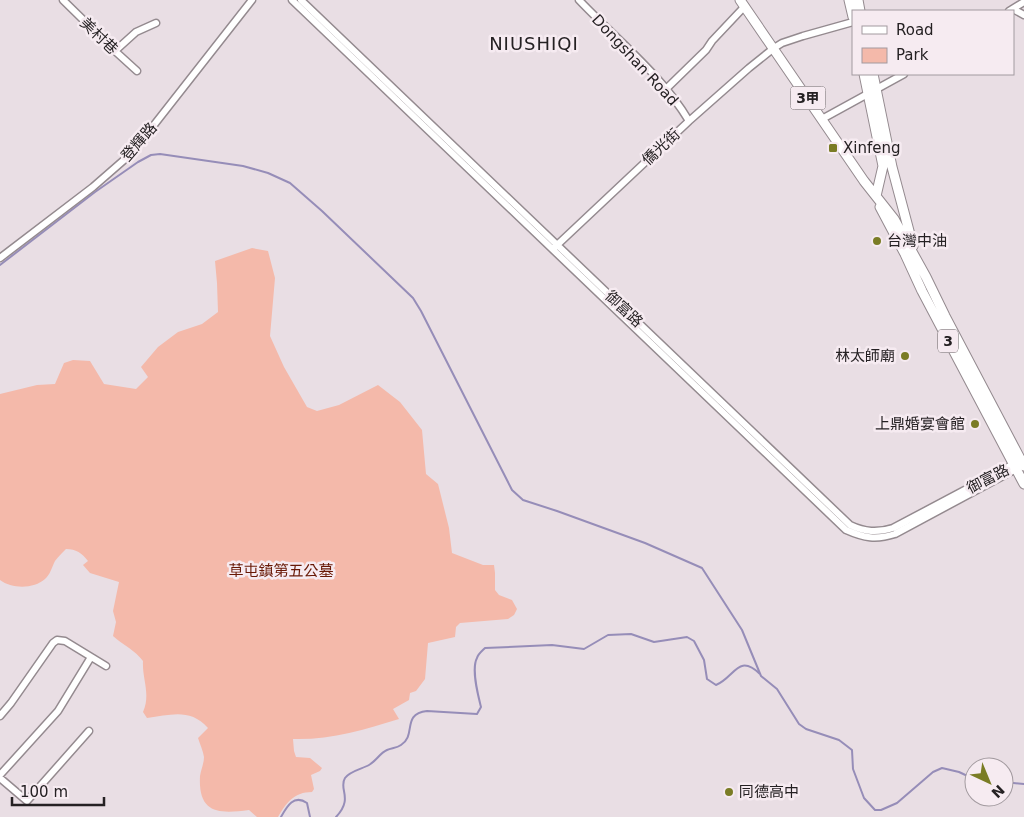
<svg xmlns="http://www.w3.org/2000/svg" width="1024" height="817" viewBox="0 0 1024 817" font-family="'DejaVu Sans','Noto Sans TC',sans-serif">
<rect width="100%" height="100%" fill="#e9dee4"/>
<path fill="#f4b9aa" d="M252,248L268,251L275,278L270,336L284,367L307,407L317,411L339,405L378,385L400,402L422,430L426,474L438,484L449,528L452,553L483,565H494L495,573V590L499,595L512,600L517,609L514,615L508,619L460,623L456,627L455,637L428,643L425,679L416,691L410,693L409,700L393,709L399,719C364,730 330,740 293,739L294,751L296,757L310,758L322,768L320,771L311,775L314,789L312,792C294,792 286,803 278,817H257L249,810C219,814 198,814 200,776C201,770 204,763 204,757C203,751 200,744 198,738L208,728C190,708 171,715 147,718L143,712C151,694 142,679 143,661C135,650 123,645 113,636L116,622L113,611L119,582L90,573L83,565L88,561C82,553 76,549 66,549C62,553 58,557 55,561C52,567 50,575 45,579C34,589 12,589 0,580V394L37,385L55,384L64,363L73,360L90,361L104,384L136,389L148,377L141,367L158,347L178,332L202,324L218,312L217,283L215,261Z"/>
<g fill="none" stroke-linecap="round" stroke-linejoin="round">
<path stroke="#968db8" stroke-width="2" d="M0,265L95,192L138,162L151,155L160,154L243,166L268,173L290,183L322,211L413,298L421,311L512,490L523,500L557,511L645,543L702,568L742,630L761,676L777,689L799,724L806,729L839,740L852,750L853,769L864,798L875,810H881L897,803L933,772L942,768L959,772L974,779
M1004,782L1024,784
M281,817C287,806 294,794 307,803L310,817
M336,817C354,798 338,789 345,778C350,771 362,769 369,765C376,761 380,753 387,750C392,748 397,748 401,745C417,735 401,714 427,711L477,714L481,707C478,695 471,669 477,658C478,654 482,651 485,648L552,645L584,649L608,635L631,634L654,642L687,637L694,641L704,660L707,679L716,685C735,677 738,653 760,674"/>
<g stroke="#948a8f" stroke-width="9">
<path id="minor" d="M63,0L115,51L137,71
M292,0L846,530C864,538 876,540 895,534L1018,468
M301,0L850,525C865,532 877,533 893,528L1010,466L1017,465
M579,0C616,39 661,74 689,121
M1013,9L1024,15
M1009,11L1024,2
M115,51L136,32L156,23
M666,89L706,50L712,41L745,6
M822,119L904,74
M555,247L689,121L749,68L774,48L782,43L803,36L853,22
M0,258L93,187L132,153L252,0
M0,716L11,703L53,643L57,640L65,641L106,666
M0,775L58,711L91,657
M0,778L27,801L89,731"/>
</g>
<g stroke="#948a8f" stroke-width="11">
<path id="major" d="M740,0L864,181L894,219L926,277L945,316L1024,466
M849,0L853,17
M858,0L860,11
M864,74L883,166L876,196
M873,74L892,167L913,246
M880,207L905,254L922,291L1024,484"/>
</g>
<use href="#minor" stroke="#fff" stroke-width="6"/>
<use href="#major" stroke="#fff" stroke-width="9"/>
</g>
<g fill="#7a7c25" stroke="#f6ebf1" stroke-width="2">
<rect x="828" y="143" width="10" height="10" rx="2.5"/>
<circle cx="877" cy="241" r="5"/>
<circle cx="905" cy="356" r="5"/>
<circle cx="975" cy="424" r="5"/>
<circle cx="729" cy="792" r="5"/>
</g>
<g text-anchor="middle" stroke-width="5" stroke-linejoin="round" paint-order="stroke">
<g fill="#f6ebf1" stroke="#645e61" stroke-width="1">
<rect x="790.5" y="86.5" width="35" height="23" rx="4"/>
<rect x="938" y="329.5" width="20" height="23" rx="4"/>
</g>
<g font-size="14" font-weight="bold" fill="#252123">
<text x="808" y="103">3甲</text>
<text x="948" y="346">3</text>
</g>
<g font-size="15" fill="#252123" stroke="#f6ebf1">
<text transform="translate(99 36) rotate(44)" y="5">美村巷</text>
<text transform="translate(635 60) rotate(47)" y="5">Dongshan Road</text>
<text transform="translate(139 142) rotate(-49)" y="5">登輝路</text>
<text transform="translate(661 147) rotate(-43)" y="5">僑光街</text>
<text transform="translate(624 309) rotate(43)" y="5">御富路</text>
<text transform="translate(988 479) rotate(-27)" y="5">御富路</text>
</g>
<g font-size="15" fill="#252123" stroke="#f6ebf1" text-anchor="start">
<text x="843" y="153">Xinfeng</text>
<text x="887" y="246">台灣中油</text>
<text x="895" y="361" text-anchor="end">林太師廟</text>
<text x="965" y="429" text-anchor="end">上鼎婚宴會館</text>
<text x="739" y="797">同德高中</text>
</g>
<g font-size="15" fill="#681805" stroke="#f6ebf1">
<text x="281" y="576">草屯鎮第五公墓</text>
</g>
<g font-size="18" letter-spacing="1" fill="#252123" stroke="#f6ebf1">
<text x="534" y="50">NIUSHIQI</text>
</g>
</g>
<rect x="852" y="10" width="162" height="65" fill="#f6ebf1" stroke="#a29a9f"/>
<rect x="862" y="26" width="25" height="8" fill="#ffffff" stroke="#a29a9f"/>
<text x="896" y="35" font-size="15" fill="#252123">Road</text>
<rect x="862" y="48" width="25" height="15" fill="#f4b9aa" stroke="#a29a9f"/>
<text x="896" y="60" font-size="15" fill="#252123">Park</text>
<g transform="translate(989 782) rotate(136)"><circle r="24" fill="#f6ebf1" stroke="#a29a9f"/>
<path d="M0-4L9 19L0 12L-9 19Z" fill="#7a7c25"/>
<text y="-8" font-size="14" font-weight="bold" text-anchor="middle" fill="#252123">N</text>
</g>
<path d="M12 797v8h92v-8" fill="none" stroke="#252123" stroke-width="2.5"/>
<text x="20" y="797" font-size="15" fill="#252123" stroke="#f6ebf1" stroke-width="4" paint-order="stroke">100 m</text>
</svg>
